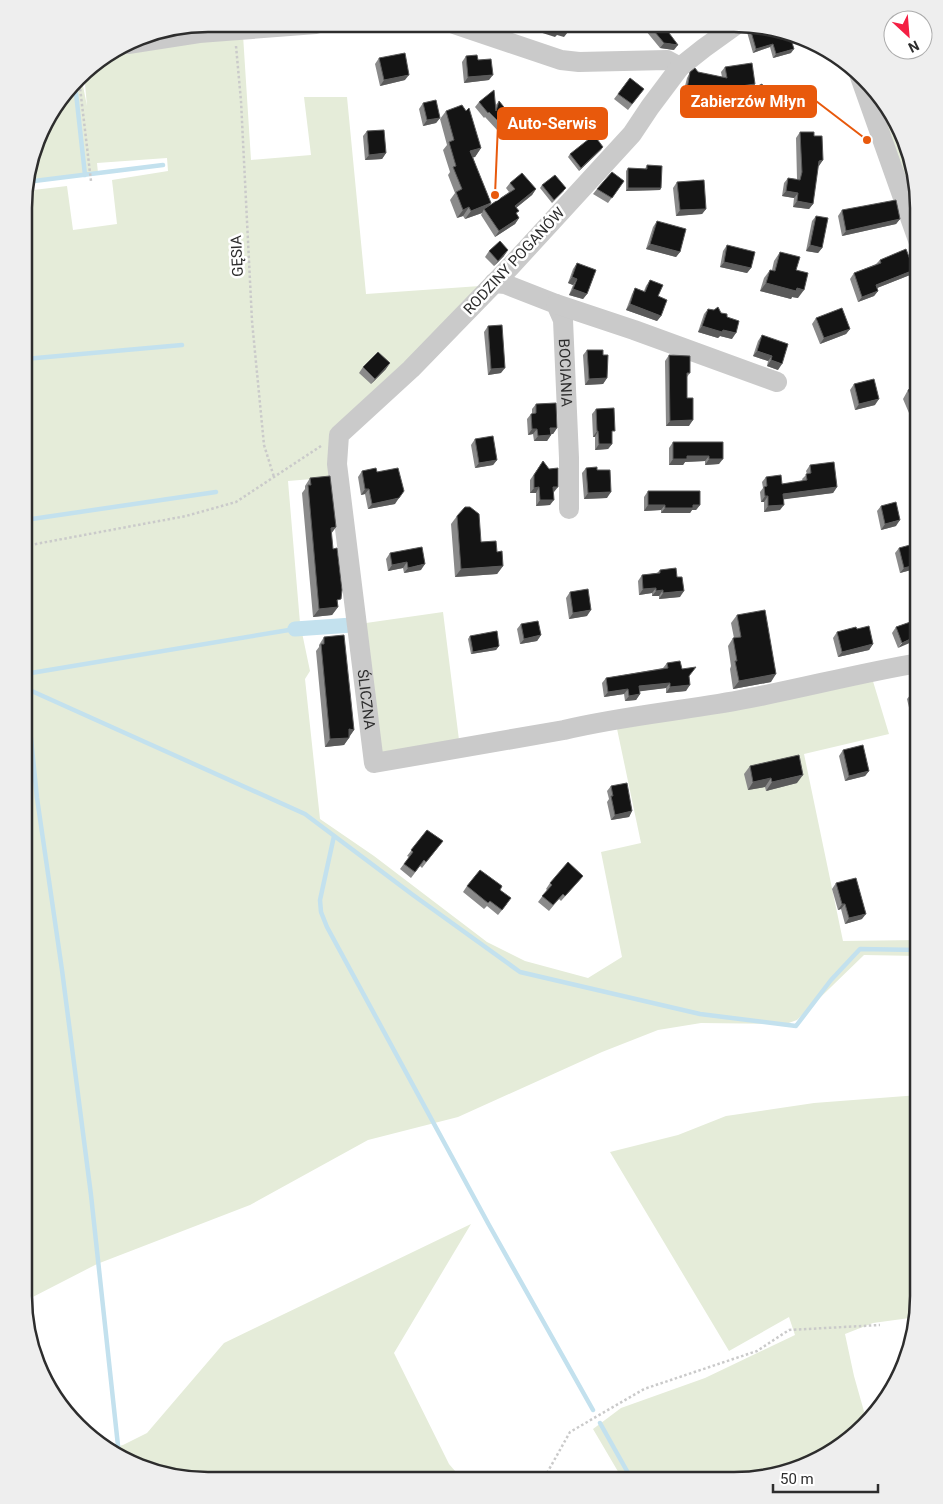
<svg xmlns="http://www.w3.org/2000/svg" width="943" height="1504" viewBox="0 0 943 1504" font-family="Roboto,sans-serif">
<rect width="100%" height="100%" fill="#fff"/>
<path fill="#e5ecd9" d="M243,35L251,160L311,155L304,97H347L366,294L480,286L333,435L336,477L288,481L300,623L310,671L305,679L320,819L374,856L487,942L525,961L588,978L622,957L601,852L641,843L616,724L872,678L889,734L804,754L843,941L919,940V956L864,955L797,1020L786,1024L701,1023L658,1030L602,1052L458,1117L368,1140L250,1205L97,1264L25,1301V191L67,186L73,230L117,224L112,180L168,171L167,158L97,163L98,173L26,182L43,126L81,76L87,106L84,73L86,70L123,47Z
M882,97L905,138L913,177L910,183L907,182L879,107Z
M443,612L459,740L366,756L352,625Z
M919,1095V1308L917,1317L873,1323L845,1334L854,1376L867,1422L847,1442L805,1466L735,1480H623L593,1429L621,1408L705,1378L795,1335L789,1317L729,1351L610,1152L678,1135L726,1116L814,1103Z
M471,1224L394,1353L449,1464L462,1479H184L137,1466L107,1449L123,1445L147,1433L224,1343Z"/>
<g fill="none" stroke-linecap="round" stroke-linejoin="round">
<path stroke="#c3e1ee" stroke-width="4.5" d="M75,84L85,175
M26,182L163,165
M25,359L182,345
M25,520L216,492
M25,674L295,629
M25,688L305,814L413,895L520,972L700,1014L796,1026L831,980L860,949L919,950
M26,689L37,798L62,970L91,1195L119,1455
M334,836L320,900L321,912L327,927L489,1225L593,1410
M600,1423L632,1480"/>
<path stroke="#c3e1ee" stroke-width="15" d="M295,629L352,625"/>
<path stroke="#cacaca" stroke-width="2.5" stroke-dasharray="2.5 2.5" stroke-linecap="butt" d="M236,46L241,101L252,321L264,445L274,477
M79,79L91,181
M25,546L186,516L236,502L321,446
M547,1473L570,1432L644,1389L757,1351L789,1330L880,1325"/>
<g stroke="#cacaca" stroke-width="20">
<path d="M454,24L561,60L579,62L667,60L680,67"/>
<path id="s1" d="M736,25L704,48L680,67L650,107L632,134L511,266L411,369L339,435L337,464L374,763L564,730C622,716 682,711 740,700C800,689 859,673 919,663"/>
<path d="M128,44L199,33L316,24"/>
<path d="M859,74L919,243"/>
<path id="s2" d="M494,283L505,284L556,304L563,320L569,458V509"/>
<path d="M556,304L634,330L777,382"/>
</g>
</g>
<path fill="#8a8a8a" d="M650,26L674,50L660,48L646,31Z
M750,28L791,53L773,58L770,47L753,53L747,32Z
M466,56L478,60L489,80L464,83L462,62Z
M379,58L405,80L380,86L375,64Z
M725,67L755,84L751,89L718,94L717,96L710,95L707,100L683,94L687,78L690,72H698L722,77L721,72Z
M630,78L644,89L628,110L614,99Z
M752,89L769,114L755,112L748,95Z
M499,101L512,117L508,123L498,131L485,117L484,118L475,107L479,102L495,106Z
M423,103L440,118L436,123L423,126L419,109Z
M446,111L481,148L475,157H473L489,206L509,192L506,188L510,183L536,189L532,195L516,208V214L519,218L515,224L495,237L481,215L482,213L465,219L463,216L457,218L450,200L455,193L448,175L450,172L443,150L447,145L440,119Z
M367,131L386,153L382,159L365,160L363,136Z
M800,132L814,136L823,160L818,166L813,204L809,209L793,207L794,198L782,196L784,183L788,178L797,179L796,138Z
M603,147L579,171L568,157L570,154Z
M647,165L661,188L660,190L626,191V171L628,168L645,169Z
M624,181L608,203L593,194L597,189Z
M677,182L706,209L702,214L676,216L673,188Z
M542,185L564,191L552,203L540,188Z
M842,210L900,219L896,224L842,236L838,216Z
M816,216L822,248L818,253L806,251L812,221Z
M657,221L680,252L676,257L646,249L653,227Z
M727,245L751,268L747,273L720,267L723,251Z
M489,251L504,256L494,266L485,257Z
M780,252L796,270L798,298L792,297L791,299L760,291L764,278L770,270H772L774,261Z
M880,260L914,270L910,275L877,288L878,291L874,296L858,302L850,279L854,273L876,264Z
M577,263L587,294L583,299L569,295L573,285L568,283L573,269Z
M650,280L658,296L661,316L657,321L626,310L632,294L635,288L644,291L646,286Z
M708,309L721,313L727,317L732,339L720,336L718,338L698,332L704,314Z
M816,318L850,329L846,334L820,344L812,324Z
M488,326L501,373L488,375L484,332Z
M762,335L778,370L767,366L768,361L753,356L758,341Z
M587,350L603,355L607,378L603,384L585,385L583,355Z
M669,355L690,373L687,377V398L689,426H666L665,361Z
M363,367L386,369L371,384L359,373Z
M854,384L875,405L855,410L850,390Z
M919,385V412L917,413L916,411L909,413L903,399L908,390L914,388L916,386Z
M536,404L557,428L553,434H551V435L547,441H534L533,434L528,435L527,419L531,414H532V409Z
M596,409L612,435V444L608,449L595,450V437H593L592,414Z
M475,439L497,460L493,465L475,468L471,445Z
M673,442H723L719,464L705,465V461L685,462L683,465H669V448Z
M543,461L554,492H553L550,505L536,506V493H530V480Z
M810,465L837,487L833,493L783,499L780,510L764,512V502H761L760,492L763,488L762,482L766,477L782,484L803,481L802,479L807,474L806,471Z
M586,468L597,470L607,498L584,499L582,473Z
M362,471L377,472L395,504L368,509L365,494L361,495L358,477Z
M919,473V484L917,477Z
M310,478L336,527L331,534L338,607L332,615L313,617L302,493L305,489V486Z
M648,491L700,505L696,510H692L690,513H661V510L644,511V497Z
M881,506L896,526L881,530L877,511Z
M457,516L503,566L497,574L455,577L451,524Z
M899,548L915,565L911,570L900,573L895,553Z
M390,553L421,570L404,573L403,568L388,571L386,559Z
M660,570L680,597L659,599V596H652V593L639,595L638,581L642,575L657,573Z
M570,592L587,616L569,619L566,598Z
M737,615L771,682L733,689L730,669L731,666L728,646L733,638H734L731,623Z
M919,619L898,648L892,633L896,627Z
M521,624L541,635L537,641L520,644L517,629Z
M857,629L873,644L869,650L838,657L833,638L837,632Z
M470,636L499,646L496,650L471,654L468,639Z
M324,637L354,730L344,745L325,747L316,651L319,647V645Z
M667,663L682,669L689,676L686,691L666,693V688L639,691L640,694L636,700L625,701L624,694L604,697L602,683L606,678L663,668Z
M919,679V710L910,712L907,699L911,694L909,686L913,680Z
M843,750L869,771L865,776L845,781L839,756Z
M750,766L797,783L766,791L765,787L748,790L744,774Z
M611,786L632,811L629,817L611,820L607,802L609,799L607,791Z
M427,830L443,841L422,868L420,866L411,878L400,869L409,857L407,856Z
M583,876L579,881L561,901L559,899L549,911L538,902L547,890L546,889L550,883Z
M836,883L862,919L845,924L841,909L838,910L832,889Z
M467,886L500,890L507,904L498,915L487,906L484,909L463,892Z"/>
<path fill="#5a5a5a" d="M537,25L560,29L568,32L564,37L557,35L555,37L533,30Z
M664,43L678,45L674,50L660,48Z
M773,44L770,47L753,53L756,49Z
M794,49L791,53L773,58L776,54Z
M409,75L405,80L380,86L384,80Z
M493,75L489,80L464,83L468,77Z
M755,84L751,89L718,94L717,96L710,95L707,100L683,94L687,89H712Z
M759,106L773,109L769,114L755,112Z
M512,117L508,123L498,131L502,125Z
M440,118L436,123L423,126L427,120Z
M603,147L601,150L579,171L581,168Z
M481,148L475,157L465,160L470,151Z
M386,153L382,159L365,160L369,155Z
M823,160L819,166H815L819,161Z
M628,188H661L660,190L626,191Z
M536,189L532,195L511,212L515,206Z
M786,191L798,193L794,198L782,196Z
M797,201L813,204L809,209L793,207Z
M491,203L486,211L484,209L482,213L465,219L471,211Z
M469,207L463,216L457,218L463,210Z
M706,209L702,214L676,216L680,210Z
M519,218L515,224L495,237L499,231Z
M900,219L896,224L842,236L846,231Z
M650,244L680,252L676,257L646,249Z
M810,245L822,248L818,253L806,251Z
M508,250L504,256L494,266L498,261Z
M724,262L751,268L747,273L720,267Z
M914,270L910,275L872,290L876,285Z
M572,277L577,279L573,285L568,283Z
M766,283L797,288L804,290L798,298L792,297L791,299L760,291Z
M573,289L587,294L583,299L569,295Z
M878,291L874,296L858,302L862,297Z
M630,304L661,316L657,321L626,310Z
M702,326L723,330L736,333L732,339L720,336L718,338L698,332Z
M850,329L846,334L820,344L824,338Z
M757,351L772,356L768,361L753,356Z
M771,360L782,364L778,370L767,366Z
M390,363L386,369L371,384L375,379Z
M505,368L501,373L488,375L491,369Z
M607,378L603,384L585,385L589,379Z
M879,399L875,405L855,410L859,404Z
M919,403V406L916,411L909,413L915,405Z
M693,420L689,426H666L670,421Z
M550,428H557L553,434H547Z
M532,429H537L533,434L528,435Z
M597,431H598L595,437H593Z
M551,435L547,441H534L538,436Z
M599,444H612L608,449L595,450Z
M687,456H709L705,461L685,462L683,465H669L673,459Z
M709,459H723L719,464L705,465Z
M497,460L493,465L475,468L479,463Z
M539,487L536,493H530L534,488Z
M553,487H558L554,492H549Z
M837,487L833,493L779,500L783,494Z
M365,489H369L365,494L361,495Z
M611,492L607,498L584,499L588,493Z
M765,496H768L764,502H761Z
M399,498L395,504L368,509L372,504Z
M540,500H554L550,505L536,506Z
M648,505H665L661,510L644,511Z
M693,505H700L696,510H692L690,513H661L665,508Z
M784,505L780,510L764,512L768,506Z
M900,520L896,526L881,530L885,524Z
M336,527L330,535L331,528Z
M407,562L403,568L388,571L392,565Z
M425,564L421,570L404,573L408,568Z
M915,565L911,570L900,573L904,568Z
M503,566L497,574L455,577L461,569Z
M656,588L652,593L639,595L643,589Z
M663,590L659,596H652L656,591Z
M684,591L680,597L659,599L663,593Z
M338,607L332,615L313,617L319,609Z
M591,610L587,616L569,619L573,613Z
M541,635L537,641L520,644L524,639Z
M919,635V639L898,648L902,643Z
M873,644L869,650L838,657L842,652Z
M498,647L496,650L471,654L473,652Z
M776,674L771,682L733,689L739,681Z
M670,683L666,688L635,692L639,686Z
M690,685L686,691L666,693L670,687Z
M628,689L624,694L604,697L608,692Z
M640,694L636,700L625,701L629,696Z
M919,705V710L910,712L914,707Z
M349,729L354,730L349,737Z
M349,738L344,745L325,747L330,739Z
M869,771L865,776L845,781L849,776Z
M803,775L797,783L766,791L772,782Z
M771,778L765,787L748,790L753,782Z
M632,811L629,817L611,820L615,815Z
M842,904H845L841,909L838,910Z
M866,914L862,919L845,924L849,918Z"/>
<path fill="#141414" stroke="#5a5a5a" d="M539,25H570L568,32L560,29L559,32Z
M651,25H663L678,45L664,43L650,26Z
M760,25L789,33L794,49L776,54L773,44L756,49L750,28Z
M405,53L409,75L384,80L379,58Z
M477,55L478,60L491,59L493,75L468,77L466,56Z
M752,63L755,84L721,89L720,91L712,89L711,94L687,89L690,72L695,68L698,72L727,78L725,67Z
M630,78L644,89L632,104L618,94Z
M762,84L773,109L759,106L752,89Z
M494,90L496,111L499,101L512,117L502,125L489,112L488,113L479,102Z
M436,100L440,118L427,120L423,103Z
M462,105L466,111L469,108L481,148L470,151L491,203L471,211L469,207L463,210L456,192L462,189L453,167L456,166L449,142L454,140L446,111Z
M384,130L386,153L369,155L367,131Z
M800,132H814V136H822L823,160L819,161L813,204L797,201L798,193L786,191L788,178L800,180L802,172Z
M594,135L603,147L581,168L570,154Z
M647,165L662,166L661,188H628V168L647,169Z
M612,172L624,181L612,198L597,189Z
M522,173L536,189L515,206L519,211L516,213L519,218L499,231L484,209L515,189L510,183Z
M555,175L566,188L554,200L542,185Z
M704,180L706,209L680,210L677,182Z
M896,200L900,219L846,231L842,210Z
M816,216L828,218L822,248L810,245Z
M657,221L686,229L680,252L650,244Z
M500,241L508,250L498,261L489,251Z
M727,245L755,252L751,268L724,262Z
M906,249L914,270L876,285L878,291L862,297L854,273L881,263L880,260Z
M780,252L800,257L796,270L808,273L804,290L797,288L796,291L766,283L770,270L775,271Z
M577,263L596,270L587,294L573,289L577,279L572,277Z
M650,280L663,285L658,296L667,300L661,316L630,304L635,288L645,292Z
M718,307L721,313L727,314V317L739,321L736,333L723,330L722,332L702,326L708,309L714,310Z
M842,308L850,329L824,338L816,318Z
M502,325L505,368L491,369L488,326Z
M762,335L788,344L782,364L771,360L772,356L757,351Z
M587,350H603V355H608L607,378L589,379Z
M378,352L390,363L375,379L363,367Z
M669,355L690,356V373H687V398H693V420L670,421Z
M874,379L879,399L859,404L854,384Z
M919,385V403L915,405L908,390L916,387V386Z
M556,403L557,428H550L551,435L538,436L537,429H532L531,414L536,413V404Z
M614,408L615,431H612V444H599L598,431H597L596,409Z
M493,436L497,460L479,463L475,439Z
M673,442H723V459H709V456H687V459H673Z
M543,461L549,469L558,468V487H553L554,500H540L539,487L534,488V475Z
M834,462L837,487L783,494L784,505L768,506V496H765L764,487L767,486L766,477L781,475L782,484L807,480L806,474L811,473L810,465Z
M597,467V470H610L611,492L588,493L586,468Z
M376,468L377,472L398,468L404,491L399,498L372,504L369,489H365L362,471Z
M330,476L336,527L331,528L333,549L337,548L342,590L341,599L337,600L338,607L319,609L308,485H311L310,478Z
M648,491H700V505H693V508H665V505H648Z
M896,502L900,520L885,524L881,506Z
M465,507H470L479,514L481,542L496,541L497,552L502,551L503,566L461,569L457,516Z
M910,545L915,565L904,568L899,548Z
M422,547L425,564L408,568L407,562L392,565L390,553Z
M676,568L677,577H682L684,591L663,593V590L656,591V588L643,589L642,575L660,573V570Z
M588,589L591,610L573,613L570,592Z
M765,610L776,674L739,681L735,661H737L733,638L741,637L737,615Z
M919,619V635L902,643L896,627Z
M538,621L541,635L524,639L521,624Z
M869,626L873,644L842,652L837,632L856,627L857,629Z
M497,631L499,646L498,647L473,652L470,636Z
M344,635L354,730L349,729V738L330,739L321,644H324V637Z
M680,661L682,669L696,667L689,676L690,685L670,687V683L639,686L640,694L629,696L628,689L608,692L606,678L668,668L667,663Z
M919,679V705L914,707L911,693L916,692L913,680Z
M863,745L869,771L849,776L843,750Z
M799,755L803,775L772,782L771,778L753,782L750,766Z
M627,783L632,811L615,815L611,796H613L611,786Z
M427,830L443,841L426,862L424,860L415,872L404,864L413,852L411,850Z
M568,862L583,876L565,896L563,894L553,905L542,896L552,885L550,883Z
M480,870L502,886L500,890L511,898L502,910L490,901L488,903L467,886Z
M856,878L866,914L849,918L845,904H842L836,883Z"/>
<g text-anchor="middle" stroke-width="5" stroke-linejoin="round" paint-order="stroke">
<g font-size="15" fill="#2d2d2d" stroke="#fff">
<text transform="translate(237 256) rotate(-93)" y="5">GĘSIA</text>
<text transform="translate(514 261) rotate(-47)" y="5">RODZINY POGANÓW</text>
<text dy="5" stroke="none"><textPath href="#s2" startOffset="136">BOCIANIA</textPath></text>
<text dy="5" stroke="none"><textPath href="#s1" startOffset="839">ŚLICZNA</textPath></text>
</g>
</g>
<path d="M0 0H943V1504H0ZM208 32H734A176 176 0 0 1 910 208V1296A176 176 0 0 1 734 1472H208A176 176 0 0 1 32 1296V208A176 176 0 0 1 208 32Z" fill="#eee" fill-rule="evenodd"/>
<path fill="none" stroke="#2d2d2d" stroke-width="2.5" d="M208 32H734A176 176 0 0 1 910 208V1296A176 176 0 0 1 734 1472H208A176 176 0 0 1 32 1296V208A176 176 0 0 1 208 32Z"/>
<path fill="none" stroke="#e8590c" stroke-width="2" d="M867 140L816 101M495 195L498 124"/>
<g fill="#e8590c" stroke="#fff" stroke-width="2">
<circle cx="867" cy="140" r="5"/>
<circle cx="495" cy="195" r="5"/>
</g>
<g fill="#e8590c" stroke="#e8590c" stroke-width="2">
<rect x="681" y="86" width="135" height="31" rx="5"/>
<rect x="498" y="108" width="109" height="31" rx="5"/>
</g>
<g font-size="16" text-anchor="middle" font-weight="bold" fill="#fff">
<text x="748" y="107">Zabierzów Młyn</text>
<text x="552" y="129">Auto-Serwis</text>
</g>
<g transform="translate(908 35) rotate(154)"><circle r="24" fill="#ffffff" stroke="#ababab"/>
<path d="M0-4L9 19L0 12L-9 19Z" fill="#f41f43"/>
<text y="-8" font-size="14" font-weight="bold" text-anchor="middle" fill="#2d2d2d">N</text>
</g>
<path d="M773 1484v8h105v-8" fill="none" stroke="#2d2d2d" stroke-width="2.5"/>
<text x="780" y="1484" font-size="15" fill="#2d2d2d" stroke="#ffffff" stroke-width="4" paint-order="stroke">50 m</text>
</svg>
